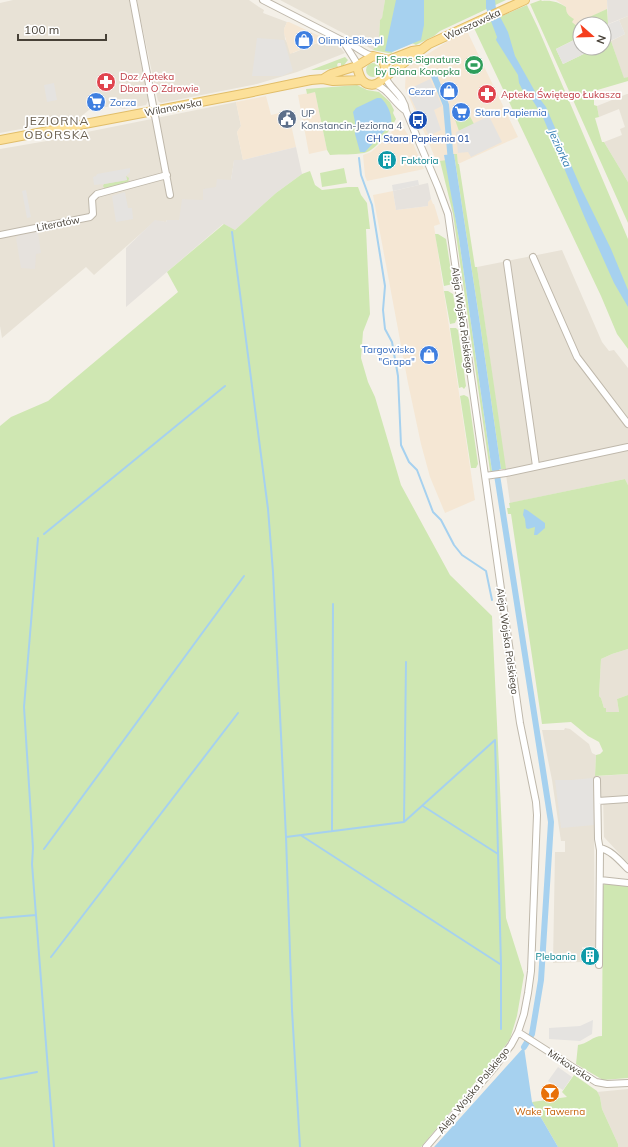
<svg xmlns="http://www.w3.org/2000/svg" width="628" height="1147" viewBox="0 0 628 1147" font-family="Mulish,sans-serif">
<rect width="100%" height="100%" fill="#f4f0e8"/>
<path fill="#e8e2d6" d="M13,0H129L131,11H132L142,57L141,63L149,99L146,105L124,109L112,106L89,110L79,118L0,133V3Z
M137,0H249L259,7L264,10L263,13L287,22L284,29L285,39L293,53L327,39L338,45L345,53L297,72L257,84L161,103L158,101L141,21H140L136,4H138Z
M280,0H385L382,19L380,20L379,39L373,50L360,42Z
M628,16V77L624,79L611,41L625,34L619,20Z
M627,94H628V182L604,142L622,135L620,129L625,127L619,109L599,117L597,106Z
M236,102L241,126L237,132L243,160L234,161L231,180L216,187L203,200L179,220H167L166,222L155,221L94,275L86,267L2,338L0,326V149L70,137L82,133Z
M562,250L602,342L609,351L614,350L628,368V485L625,479L510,503L477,267Z
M628,649V695L617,699L619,712H606L604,708L601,698L599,696L601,659L612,654Z
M565,728L570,729L589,744L592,753L596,755L595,776L596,840H594L595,948L582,947V962L553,963L555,852H565V841H561L552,780L542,730H564Z
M628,774V863L604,837L603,797H600V776Z
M628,1089V1147H618V1144L602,1109L600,1097L597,1092Z"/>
<path fill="#f5e7d4" d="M556,0H607V9L586,19L583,24H580L579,30L572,22L566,11V7Z
M287,22H289L326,39L290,54L284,33V29Z
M467,31L518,137L458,164L457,154L445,155L446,160L437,162L405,88L406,68L448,41Z
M315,92L327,150L309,154L298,95Z
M266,96L271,115L288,111L296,147L243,160L237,132L241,126L236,102Z
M399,121L412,141L424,169L367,181L365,176L363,155L371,152L388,137Z
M393,191L396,210L428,206V202L431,199L433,204H434L440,224L434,226L475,500L445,513L430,477L421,444L408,383L373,195Z"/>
<path fill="#e6e2dd" d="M607,0H628V16L608,24Z
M296,147L302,174L276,193L235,230L223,224L126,307V248L155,220L166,222L167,220H179L182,199L203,200V189L216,187L217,179L231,180L234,160H243Z
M428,183L431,199L428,202V206L396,210L393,191Z
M36,232L38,233L41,253L36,254L35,269L21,268L16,238L19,235Z"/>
<path fill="#cfe7b2" d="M385,0H506L440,31L434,36L416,45L412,43L392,52L393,54L373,50L379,39L380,20L382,18Z
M541,0L542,1C552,0 558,2 566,7C566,14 569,16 574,19L572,22L580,29V37L556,49L563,64L596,48H604V44L611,41L624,78L628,77V81L594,91V105L597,106L599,117L595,118L602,142H604L628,182V223L531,6L530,4Z
M527,5L538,28L628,239V349L617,334L601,296L474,28Z
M607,9L608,24L604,26V24H582L585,19Z
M345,57L348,60L344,65L341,67V63H338L337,65L338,67L324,70H311Z
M366 70a7 7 0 1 1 14 0a7 7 0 1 1-14 0Z
M357,85L367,90L379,92L390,102L394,110L393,113L396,119C390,130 377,150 364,153C353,155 341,154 330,155L327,150L315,92L307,94L306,89Z
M465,107L474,124L459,131L453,114Z
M454,154H457L458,164H459L475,267H477L506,469H501L479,317Z
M446,160L459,239L492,471H490L453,214L440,161Z
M344,168L347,183L322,187L320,173Z
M310,171L315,185L322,190L348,187H358L361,195L367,203L370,229H366L370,314L363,332L361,358L368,382L375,397L401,485L450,575L492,616L506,918L524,975L517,1016L510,1039L499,1054L421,1147H0V426L11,417L48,401L178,292L167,272L224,224L235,230L276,193L302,174Z
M126,176L129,178L128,183L105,189L103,186L104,184L127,180Z
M435,234H438L446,239L453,284L444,286Z
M444,291H448L453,294L457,318L455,323L450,324Z
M450,328H456L458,330L466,386L464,389L462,387L459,388Z
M464,395L468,397L469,400L478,464L476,468H471L460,396Z
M625,479L628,485V649L612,654L601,659L599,696L601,698L604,708H606V712H619L617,699L628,695V774L595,776L596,755L600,754L603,751L599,742L588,736L571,722L542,724L511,514H508L507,508H510L509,503Z
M606,882L628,885V1078L603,1080L576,1064L578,1045C587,1044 593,1036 602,1036L603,886Z
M574,1075L597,1091L600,1097L602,1109L618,1144V1147H558L532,1102L567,1097L562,1092Z"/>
<path fill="#e5e3e0" d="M619,20L625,34L604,44V26Z
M580,37V48H596L563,64L556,49Z
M257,38L284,40L293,71L282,76H252Z
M430,79L442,106L434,110L441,130L429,136L407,90Z
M54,83L57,100L47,102L44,85Z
M489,116L502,142L471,157L468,152L458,153L456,132Z
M71,130L69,135L43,140L40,136Z
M130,168V172L126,176L127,180L104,184L94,185L93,177L96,176L97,174Z
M418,180L419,185L393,191L392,185Z
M26,190L31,217L27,218L22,191Z
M125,192L128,208H132L133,219L116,222L112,196Z
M593,778L594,825L561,828L555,780H571Z
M593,1020L592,1034L580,1041L549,1039V1028L580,1026Z
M558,1067L572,1077L563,1090L548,1081Z"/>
<path fill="#a6d1ef" d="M396,0H424V25L421,40L392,52L385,51Z
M486,0H495L496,9L508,32L515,56L537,95L546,107L581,188L611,249L628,290V307L614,283L584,216L542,115L531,98L522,89L519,83L518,75L496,40L497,37L486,8Z
M377,98H381C387,103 393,116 391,124L365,152H360L355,134V122L353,112L356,108Z
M454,154L479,317L501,469L492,471L459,239L444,155Z
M524,509L527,510L545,523V528L537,535H534L535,527L528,529L526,528L525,519L523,515Z
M524,1047L532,1102L558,1147H434Z"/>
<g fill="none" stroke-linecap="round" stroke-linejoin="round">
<path stroke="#a6d1ef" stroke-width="2" d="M359,158L361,175L372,205L385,286L383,310L385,329L392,342L398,376L401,445L409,462L417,470L433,512L441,520L454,545L462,555L486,571L492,600
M232,232L268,509L273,572L286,837L292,1010L300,1147
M44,534L225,386
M38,538L24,707L33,848L32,864L54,1147
M423,806L498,854
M404,822L406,662
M332,831L333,604
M302,836L500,964
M286,837L404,822L495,740L501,964V1029
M44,849L244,576
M0,918L36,915
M51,957L238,713
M0,1079L37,1072"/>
<path stroke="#a6d1ef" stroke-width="6" d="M434,76L446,105L451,162
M495,462L551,822L541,980L532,1034L524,1047"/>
<g stroke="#bfb8ab" stroke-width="8">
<path id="minor" d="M133,0L170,195
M263,0L343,41C355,44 362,54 373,56
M343,41L358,65
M385,77C391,90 404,95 406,111L438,187L448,214L520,723L536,802L537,815L531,971L528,993L524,1014L518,1032L511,1045L494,1068L426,1147
M374,84C388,88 394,103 406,111
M0,235L90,217L93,214L92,199L97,194L167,175
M533,257L577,357L628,424
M507,263L536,466
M485,476L506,473L628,447
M597,780L598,839L600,850L599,965
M598,801L628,799
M600,848C611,850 620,861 628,869
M600,880L628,883
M518,1032L596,1082L607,1084L628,1083"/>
</g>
<g stroke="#e1bd69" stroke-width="10">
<path id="major" d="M357,66L373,56L389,60L412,51L419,50
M357,66C358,71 359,77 363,81C374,92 394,77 381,58
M385,77L429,44L525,0
M323,79L331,74L357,66
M0,140L248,93L311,80L323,79L333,81L362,80"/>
</g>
<use href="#minor" stroke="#fff" stroke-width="6"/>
<use href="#major" stroke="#fce099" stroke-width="8"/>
</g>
<defs>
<g id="shop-disc" transform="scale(1)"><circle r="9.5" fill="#3f7fe0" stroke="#fff"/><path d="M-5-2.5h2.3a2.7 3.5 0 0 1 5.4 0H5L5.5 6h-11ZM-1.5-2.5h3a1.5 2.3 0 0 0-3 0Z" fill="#fff"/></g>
<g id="stadium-disc" transform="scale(1)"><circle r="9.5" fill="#2e9e5b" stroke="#fff"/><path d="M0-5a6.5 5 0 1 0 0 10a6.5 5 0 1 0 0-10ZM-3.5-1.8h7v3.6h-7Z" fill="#fff"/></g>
<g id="pharmacy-disc" transform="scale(1)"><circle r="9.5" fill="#e0444e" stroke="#fff"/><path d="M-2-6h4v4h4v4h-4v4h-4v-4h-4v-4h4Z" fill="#fff"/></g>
<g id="supermarket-disc" transform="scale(1)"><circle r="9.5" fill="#3f7fe0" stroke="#fff"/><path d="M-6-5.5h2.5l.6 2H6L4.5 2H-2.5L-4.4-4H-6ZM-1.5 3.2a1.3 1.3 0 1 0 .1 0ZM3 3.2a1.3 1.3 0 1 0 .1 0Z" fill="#fff"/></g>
<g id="civic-disc" transform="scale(1)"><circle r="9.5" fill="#5c6f8a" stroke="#fff"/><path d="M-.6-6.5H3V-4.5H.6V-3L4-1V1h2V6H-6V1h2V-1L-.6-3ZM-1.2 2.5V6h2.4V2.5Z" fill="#fff"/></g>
<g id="bus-disc" transform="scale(1)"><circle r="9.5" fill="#1a4fb4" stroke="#fff"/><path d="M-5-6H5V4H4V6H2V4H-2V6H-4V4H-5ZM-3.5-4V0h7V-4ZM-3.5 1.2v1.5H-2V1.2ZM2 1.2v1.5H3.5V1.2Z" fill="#fff"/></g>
<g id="building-disc" transform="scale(1)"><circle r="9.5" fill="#0f9aa8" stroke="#fff"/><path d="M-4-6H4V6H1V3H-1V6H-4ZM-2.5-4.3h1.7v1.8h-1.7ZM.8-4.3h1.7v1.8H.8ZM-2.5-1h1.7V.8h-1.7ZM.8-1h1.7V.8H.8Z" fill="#fff"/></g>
<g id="bar-disc" transform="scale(1)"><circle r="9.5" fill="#e8710a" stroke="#fff"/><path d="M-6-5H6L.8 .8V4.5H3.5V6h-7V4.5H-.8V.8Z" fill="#fff"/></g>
</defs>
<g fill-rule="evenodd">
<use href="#shop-disc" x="304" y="40"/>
<use href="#stadium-disc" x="474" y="65"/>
<use href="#pharmacy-disc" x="106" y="82"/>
<use href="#shop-disc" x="449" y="91"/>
<use href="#pharmacy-disc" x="487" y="94"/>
<use href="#supermarket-disc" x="96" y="102"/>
<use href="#supermarket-disc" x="461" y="112"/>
<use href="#civic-disc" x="287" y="119"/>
<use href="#bus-disc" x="418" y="120"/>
<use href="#building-disc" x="387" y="160"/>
<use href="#shop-disc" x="429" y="355"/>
<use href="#building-disc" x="590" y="956"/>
<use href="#bar-disc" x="550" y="1093"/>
</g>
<g text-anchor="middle" stroke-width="3.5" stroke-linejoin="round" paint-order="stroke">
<g font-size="10" fill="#474137" stroke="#fff">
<text transform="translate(472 24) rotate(-25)" y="4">Warszawska</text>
<text transform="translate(173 107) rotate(-11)" y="4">Wilanowska</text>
<text transform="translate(58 223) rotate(-11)" y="4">Literatów</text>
<text transform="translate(463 320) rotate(82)" y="4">Aleja Wojska Polskiego</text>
<text transform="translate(508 641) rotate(82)" y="4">Aleja Wojska Polskiego</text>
<text transform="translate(570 1065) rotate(33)" y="4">Mirkowska</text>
<text transform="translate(473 1090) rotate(-51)" y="4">Aleja Wojska Polskiego</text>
</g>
<g font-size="10" fill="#366cbe" stroke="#fff" text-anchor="start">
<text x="318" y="44">OlimpicBike.pl</text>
<text x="435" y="95" text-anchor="end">Cezar</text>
<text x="110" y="106">Zorza</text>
<text x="475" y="116">Stara Papiernia</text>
<text x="415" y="353" text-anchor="end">Targowisko<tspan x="415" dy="12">"Grapa"</tspan></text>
</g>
<g font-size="10" fill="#27864d" stroke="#fff" text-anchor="end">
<text x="460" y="63">Fit Sens Signature<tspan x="460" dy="12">by Diana Konopka</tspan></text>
</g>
<g font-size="10" fill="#be3a42" stroke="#fff" text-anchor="start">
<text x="120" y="80">Doz Apteka<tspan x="120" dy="12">Dbam O Zdrowie</tspan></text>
<text x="501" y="98">Apteka Świętego Łukasza</text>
</g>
<g font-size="10" fill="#4e5e75" stroke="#fff" text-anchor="start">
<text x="301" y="117">UP<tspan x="301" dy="12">Konstancin-Jeziorna 4</tspan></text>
</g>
<g font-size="10" fill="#164399" stroke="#fff">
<text x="418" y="142">CH Stara Papiernia 01</text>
</g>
<g font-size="10" fill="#0d838f" stroke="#fff" text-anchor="start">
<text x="401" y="164">Faktoria</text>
<text x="576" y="960" text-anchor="end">Plebania</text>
</g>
<g font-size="10" fill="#c56008" stroke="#fff">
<text x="550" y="1115">Wake Tawerna</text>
</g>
<g font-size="11" font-style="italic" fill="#327cb1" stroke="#fff">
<text transform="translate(560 148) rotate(66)" y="4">Jeziorka</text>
</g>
<g font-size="12" letter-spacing="1" fill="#6a5f4e" stroke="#fff">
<text x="57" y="125">JEZIORNA<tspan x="57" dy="14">OBORSKA</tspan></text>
</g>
</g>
<g transform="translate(592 36) rotate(110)"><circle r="19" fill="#ffffff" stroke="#b5b3af"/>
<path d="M0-3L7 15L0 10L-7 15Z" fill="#f53e1e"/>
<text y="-6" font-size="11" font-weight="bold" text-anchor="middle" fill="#474137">N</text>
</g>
<path d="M18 34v6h88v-6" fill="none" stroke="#474137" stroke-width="2"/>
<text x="24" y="34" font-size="12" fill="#474137" stroke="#ffffff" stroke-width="3" paint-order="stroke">100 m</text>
</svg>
